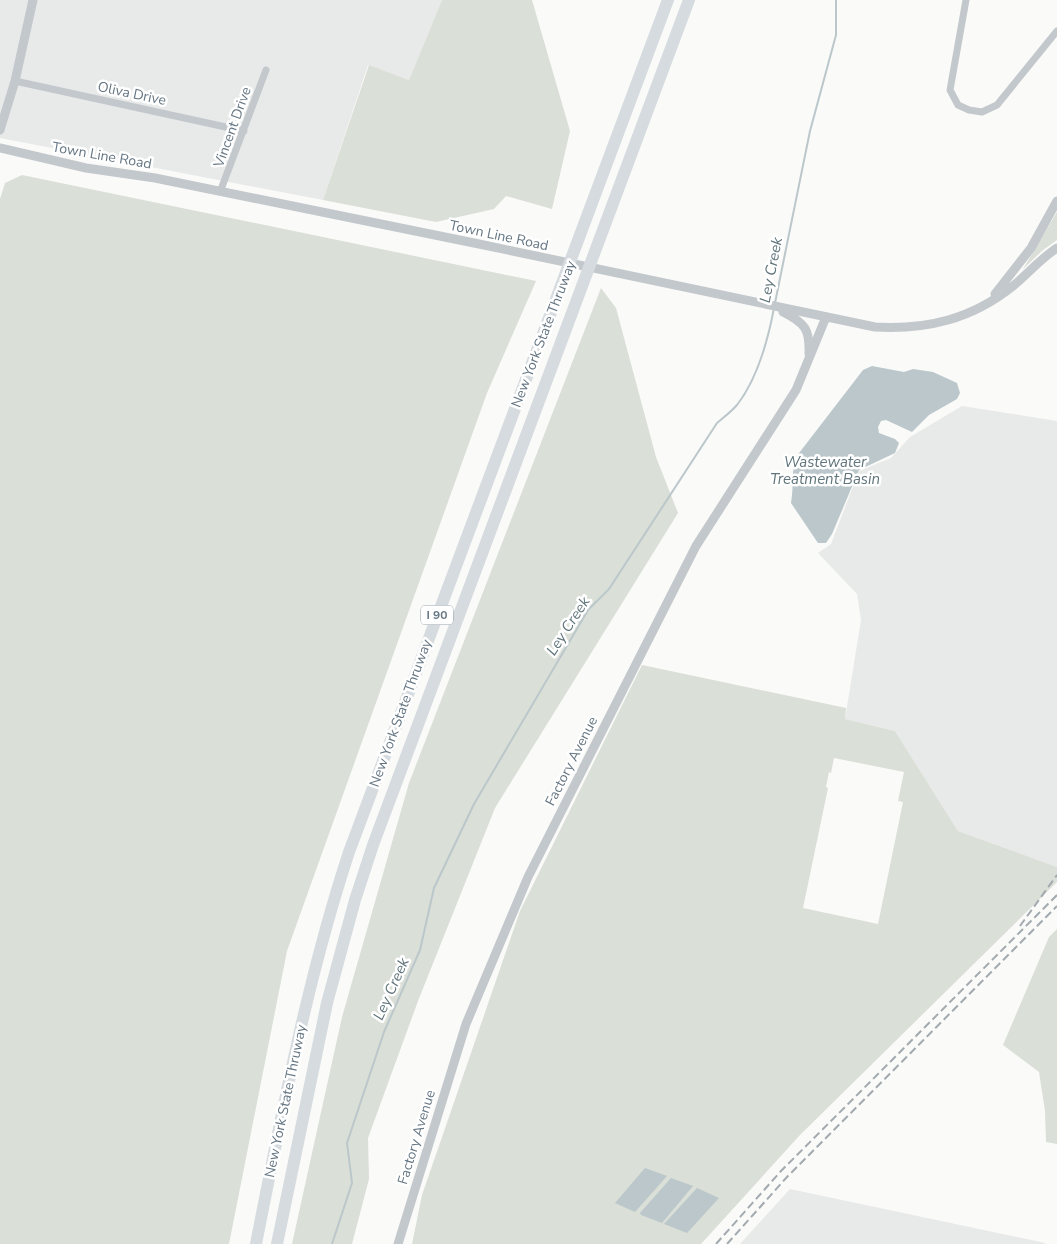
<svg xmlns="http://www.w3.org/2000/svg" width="1057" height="1244" viewBox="0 0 1057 1244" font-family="'Nunito Sans',sans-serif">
<rect width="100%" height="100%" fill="#fafaf8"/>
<path fill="#e8e9e9" d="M0,0H442L409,80L368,65L323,200L0,138Z
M962,406L1057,421V867L958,831L895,731L845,719L861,620L857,594L818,553L831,544L859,471L891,458L910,437Z
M790,1189L1041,1242L1047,1244H740Z"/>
<path fill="#dadfd7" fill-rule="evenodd" d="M442,0H532L570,131L552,209L506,196L494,209L436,222L323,200L369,65L409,80Z
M22,175L536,281L487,393L287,951L229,1244H0V199L5,183Z
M1057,212V240L1043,250L1023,269Z
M601,288L616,308L656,457L678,513L495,808L418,1001L368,1138L369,1179L352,1244H292L342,1017L409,783Z
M642,665L846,708L845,719L895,731L958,831L1057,867V882L800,1135L701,1244H412L422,1195L520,911ZM834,758L904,772L898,801L903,802L878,924L803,908L828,788L826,787L829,772L831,773Z
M1057,929V1144L1046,1142L1045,1111L1039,1072L1003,1045L1049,937Z"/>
<path fill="#bbc7cb" d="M872,366L904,372L913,369L933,372L957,383L960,393L957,399L929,415L912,432L886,420L881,421L878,427L879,433L895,439L899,443L895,453L859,470L832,534L826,543H818L791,503C794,487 791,472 796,457L863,370Z
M645,1168L667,1176L635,1212L615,1203Z
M671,1178L693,1186L662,1223L641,1215L640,1213Z
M697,1188L719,1198L687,1233L664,1224Z"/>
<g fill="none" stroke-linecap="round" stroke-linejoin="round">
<path stroke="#bbc7cb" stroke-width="2" d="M775,303L810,131L836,35V0
M332,1244L352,1183L347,1143L384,1032L420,950L434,888L474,804L588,610L609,589L717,423C724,417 732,411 737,405C758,378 768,340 774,308"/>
<path stroke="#c3c8cc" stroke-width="7" d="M966,0L950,90L958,105L969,110L982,112L997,105L1057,31
M15,81L244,131
M220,192L266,70"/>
<path stroke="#c3c8cc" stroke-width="9" d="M0,130L15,81L33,0
M0,148L86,168L155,178L479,244L875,327C927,330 972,319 1013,286C1028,274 1041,258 1057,248
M995,294L1031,248L1057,201
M783,312C805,323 810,329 809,354
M398,1244L466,1024L528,877L696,546L796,390L826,317"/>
<path stroke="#d6dbdf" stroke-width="12" d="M256,1244C282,1112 307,980 349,852L668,0
M277,1244L327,1003L355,900L373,845L689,0"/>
<path stroke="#a2aab0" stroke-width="2" stroke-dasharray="8 4" stroke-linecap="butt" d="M1020,926L1057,875
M716,1244L781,1171L1057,895
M727,1244L787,1177L1057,906"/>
</g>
<g text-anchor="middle" stroke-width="5" stroke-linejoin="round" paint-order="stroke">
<rect fill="#fff" stroke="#939fa8" stroke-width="1" x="421" y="605.5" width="32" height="19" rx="4"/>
<g font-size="12" font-weight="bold" fill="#657683">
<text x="437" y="619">I 90</text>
</g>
<g font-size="14" fill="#657683" stroke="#fff">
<text transform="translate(132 93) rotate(12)" y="5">Oliva Drive</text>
<text transform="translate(232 127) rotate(-70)" y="5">Vincent Drive</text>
<text transform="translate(102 155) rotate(10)" y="5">Town Line Road</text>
<text transform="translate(499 235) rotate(12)" y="5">Town Line Road</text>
<text transform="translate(543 334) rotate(-69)" y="5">New York State Thruway</text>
<text transform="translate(400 713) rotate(-70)" y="5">New York State Thruway</text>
<text transform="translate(571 761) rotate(-63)" y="5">Factory Avenue</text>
<text transform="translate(285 1101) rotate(-78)" y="5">New York State Thruway</text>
<text transform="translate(416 1137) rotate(-73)" y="5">Factory Avenue</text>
</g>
<g font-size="15" font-style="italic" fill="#60757c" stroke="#fff">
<text transform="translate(771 270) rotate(-79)" y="5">Ley Creek</text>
<text x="825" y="467">Wastewater<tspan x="825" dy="17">Treatment Basin</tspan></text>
<text transform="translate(568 626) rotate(-57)" y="5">Ley Creek</text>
<text transform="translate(391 989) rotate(-66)" y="5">Ley Creek</text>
</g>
</g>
</svg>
